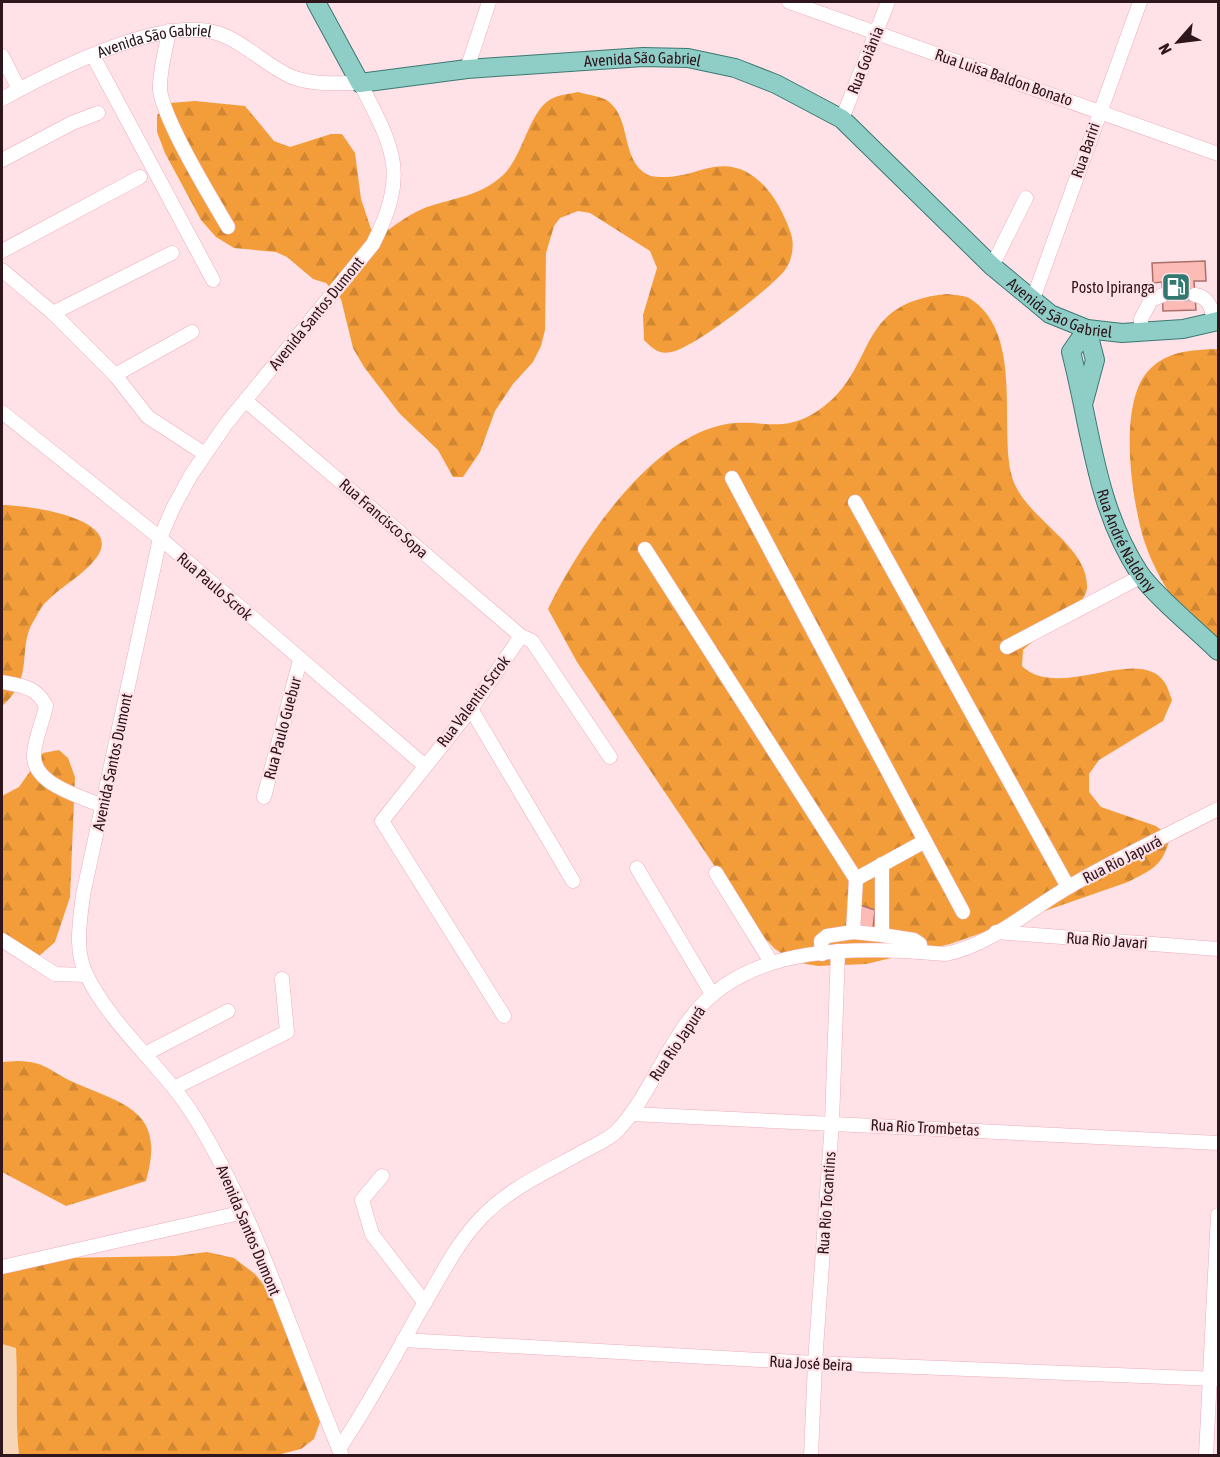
<svg xmlns="http://www.w3.org/2000/svg" width="1220" height="1457" viewBox="0 0 1220 1457" font-family="'Asap Condensed',sans-serif">
<defs>
<pattern id="forest-firs" width="22" height="20" patternUnits="userSpaceOnUse" patternTransform="scale(1.5)"><rect width="22" height="20" fill="#f39d3a"/><path d="M5 1l3.5 6h-7zM16 11l3.5 6h-7z" fill="#d18632"/></pattern>
</defs>
<rect width="100%" height="100%" fill="#fee2e7"/>
<path fill="#f6d6b7" d="M2,1344L16,1347C18,1384 15,1419 19,1455L2,1456Z"/>
<path fill="url(#forest-firs)" d="M578,92C587,95 601,96 608,101C632,119 620,160 648,175C653,177 660,177 665,177C683,177 697,170 714,167C753,160 778,197 790,231C795,243 793,259 785,270C771,288 693,349 671,352C659,355 652,348 644,340L643,315L657,268L650,251L590,213L578,211L560,218L554,226L546,253L545,330L541,346L533,362L513,384L495,411L480,452L463,477H453L438,450L400,414L364,367L353,348L341,299L326,283L313,279L287,257L276,252L234,248L216,237L201,220L165,153L157,132V115L170,103L195,101L245,106L274,141L290,147L331,134H342L355,153L361,199L371,229L384,233C398,223 411,213 427,207C454,198 480,196 502,176C524,156 528,112 551,99C558,95 569,94 578,92Z
M947,294C953,295 963,295 969,298C1023,331 1000,421 1011,473C1020,517 1089,543 1087,588C1085,610 1039,634 1023,650L1022,666C1058,702 1140,643 1165,683C1168,688 1170,695 1172,700L1163,721L1099,760L1089,774V792L1101,807L1156,826L1170,837C1163,866 1153,869 1128,882L950,944L866,964L818,966L795,962L775,949L759,932L577,662L548,609C579,545 648,441 722,425C760,417 781,436 819,410C879,369 852,303 947,294Z
M1218,349V663C1193,626 1161,589 1146,546C1132,506 1116,402 1150,369C1169,350 1194,350 1218,349Z
M2,505C24,505 125,517 97,557C83,576 61,586 45,603C40,608 37,616 33,622C17,649 35,678 2,706Z
M59,750L68,758L75,777L70,897L55,942L39,956L2,943V796L19,787L43,753Z
M18,1061C47,1062 49,1071 73,1082C126,1105 166,1111 146,1181L66,1206L2,1172V1062Z
M207,1252L234,1258L255,1274L286,1311L318,1399L320,1422L314,1439L301,1449L277,1455H19C15,1419 18,1384 16,1348L2,1344V1259L175,1256Z"/>
<path fill="#fcbbb4" stroke="#ac706a" stroke-width="1.5" d="M1205,261L1206,281H1194L1196,310L1163,311L1162,282L1153,283L1152,263Z
M860,905L875,910L873,928L860,929Z"/>
<g fill="none" stroke-linecap="round" stroke-linejoin="round">
<path stroke="#d4b9be" stroke-width="14" stroke-dasharray="14 7" stroke-linecap="butt" d="M1163,295H1195"/>
<g stroke="#eeadba" stroke-width="15">
<g id="minor">
<path d="M789,2L1218,154"/>
<path d="M169,31C166,49 159,72 160,90C164,121 211,198 228,227"/>
<path d="M2,56L19,89"/>
<path d="M93,56L213,280"/>
<path d="M467,69L489,2"/>
<path id="s1" d="M2,99C53,71 159,16 217,33C245,42 266,66 292,77C313,85 338,83 360,83C394,149 409,173 373,244L226,424L191,475L174,506L160,538L83,895C80,921 74,951 87,976C114,1030 166,1069 197,1121C260,1225 294,1344 342,1456"/>
<path d="M842,119L888,2"/>
<path d="M2,160L72,123L98,113"/>
<path d="M2,251L140,177"/>
<path d="M992,266L1026,198"/>
<path d="M2,270L53,313L115,375L148,417L205,454"/>
<path d="M1195,295C1210,297 1211,309 1215,322"/>
<path d="M1033,299L1140,2"/>
<path d="M53,313L172,253"/>
<path d="M1141,332V319L1151,300L1163,295"/>
<path d="M115,375L192,332"/>
<path d="M246,401L521,636L532,641L610,757"/>
<path d="M2,412L160,538L424,765"/>
<path d="M855,502L1068,887"/>
<path d="M645,549L856,879L925,841L732,478"/>
<path d="M1007,647L1142,576"/>
<path d="M2,682C22,686 36,686 46,706C43,721 34,741 34,756C34,785 81,796 102,806"/>
<path d="M471,709L573,881"/>
<path d="M264,797L300,660"/>
<path d="M925,841L963,912"/>
<path d="M882,864V935L914,940L920,944L921,952"/>
<path d="M637,868L712,994"/>
<path d="M716,873L771,962"/>
<path d="M853,932L882,935"/>
<path d="M996,932L1218,949"/>
<path d="M2,940L55,974L86,975"/>
<path d="M822,954L821,941L827,936L853,932L856,879"/>
<path d="M504,1016L382,821L471,709L521,636"/>
<path d="M145,1054L228,1011"/>
<path d="M174,1088L287,1032L282,979"/>
<path d="M632,1114L1218,1143"/>
<path d="M382,1176L362,1200L372,1234L425,1303"/>
<path d="M2,1267L244,1212"/>
<path d="M403,1340L815,1363L1218,1379"/>
<path d="M339,1449C371,1402 396,1353 424,1304C442,1274 457,1243 481,1218C509,1188 549,1171 584,1151C595,1145 610,1139 618,1130C649,1096 664,1051 692,1016C750,942 860,947 945,954C989,946 1029,910 1067,888C1115,859 1168,835 1218,809"/>
<path d="M811,1456L815,1363L832,1122L838,951"/>
<path d="M1206,1456L1218,1215"/>
</g>
</g>
<g stroke="#3d7872" stroke-width="20">
<g id="major">
<path id="s2" d="M316,2L360,83L467,69L643,57L688,58L735,68L776,84L842,119L992,266L1050,314L1087,329L1122,333L1183,329L1218,321"/>
<path id="s3" d="M1084,401L1095,360L1087,329L1071,352C1091,428 1095,506 1140,574C1156,597 1197,630 1218,651"/>
</g>
</g>
<use href="#minor" stroke="#fff" stroke-width="14"/>
<use href="#major" stroke="#8fcdc7" stroke-width="18"/>
</g>
<defs>
<g id="fuel-square" transform="scale(1.5)"><rect x="-9" y="-9" width="18" height="18" rx="4" fill="#307870" stroke="#fee2e7"/><path d="M-5.5-6h7V0h2V4h1.3V-2.5L3-4.5l.8-.8L6-3V5H2.5V1h-1V6h-7ZM-4.2-4.7v3.2H.2V-4.7Z" fill="#fff"/></g>
</defs>
<g fill-rule="evenodd">
<use href="#fuel-square" x="1176" y="287"/>
</g>
<g text-anchor="middle" stroke-width="4.5" stroke-linejoin="round" paint-order="stroke">
<g font-size="16" fill="#2e161c" stroke="#fee2e7">
<text dy="6" stroke="none"><textPath href="#s1" startOffset="165">Avenida São Gabriel</textPath></text>
<text transform="translate(865 60) rotate(-68)" y="6">Rua Goiânia</text>
<text dy="6" stroke="none"><textPath href="#s2" startOffset="376">Avenida São Gabriel</textPath></text>
<text transform="translate(1004 77) rotate(19)" y="6">Rua Luisa Baldon Bonato</text>
<text transform="translate(1085 150) rotate(-71)" y="6">Rua Bariri</text>
<text dy="6" stroke="none"><textPath href="#s2" startOffset="880">Avenida São Gabriel</textPath></text>
<text transform="translate(316 313) rotate(-51)" y="6">Avenida Santos Dumont</text>
<text transform="translate(384 518) rotate(41)" y="6">Rua Francisco Sopa</text>
<text dy="6" stroke="none"><textPath href="#s3" startOffset="300">Rua André Naldony</textPath></text>
<text transform="translate(215 586) rotate(41)" y="6">Rua Paulo Scrok</text>
<text transform="translate(473 701) rotate(-53)" y="6">Rua Valentin Scrok</text>
<text transform="translate(282 728) rotate(-75)" y="6">Rua Paulo Guebur</text>
<text transform="translate(112 762) rotate(-78)" y="6">Avenida Santos Dumont</text>
<text transform="translate(1122 859) rotate(-27)" y="6">Rua Rio Japurá</text>
<text transform="translate(1107 940) rotate(4)" y="6">Rua Rio Javari</text>
<text transform="translate(677 1043) rotate(-56)" y="6">Rua Rio Japurá</text>
<text transform="translate(925 1127) rotate(3)" y="6">Rua Rio Trombetas</text>
<text transform="translate(826 1203) rotate(-86)" y="6">Rua Rio Tocantins</text>
<text transform="translate(249 1230) rotate(67)" y="6">Avenida Santos Dumont</text>
<text transform="translate(811 1363) rotate(3)" y="6">Rua José Beira</text>
</g>
<g font-size="16" fill="#2e161c" stroke="#fee2e7" text-anchor="end">
<text x="1155" y="293">Posto Ipiranga</text>
</g>
</g>
<rect width="1220" height="1457" fill="none" stroke="#2e161c" stroke-width="6"/>
<g transform="translate(1178 42) rotate(242)" stroke="#fee2e7" stroke-width="4.5" paint-order="stroke">
<path d="M0-4.5L10 22L0 15L-10 22Z" fill="#2e161c"/>
<text y="-9" font-size="16" font-weight="bold" text-anchor="middle" fill="#2e161c">N</text>
</g>
</svg>
